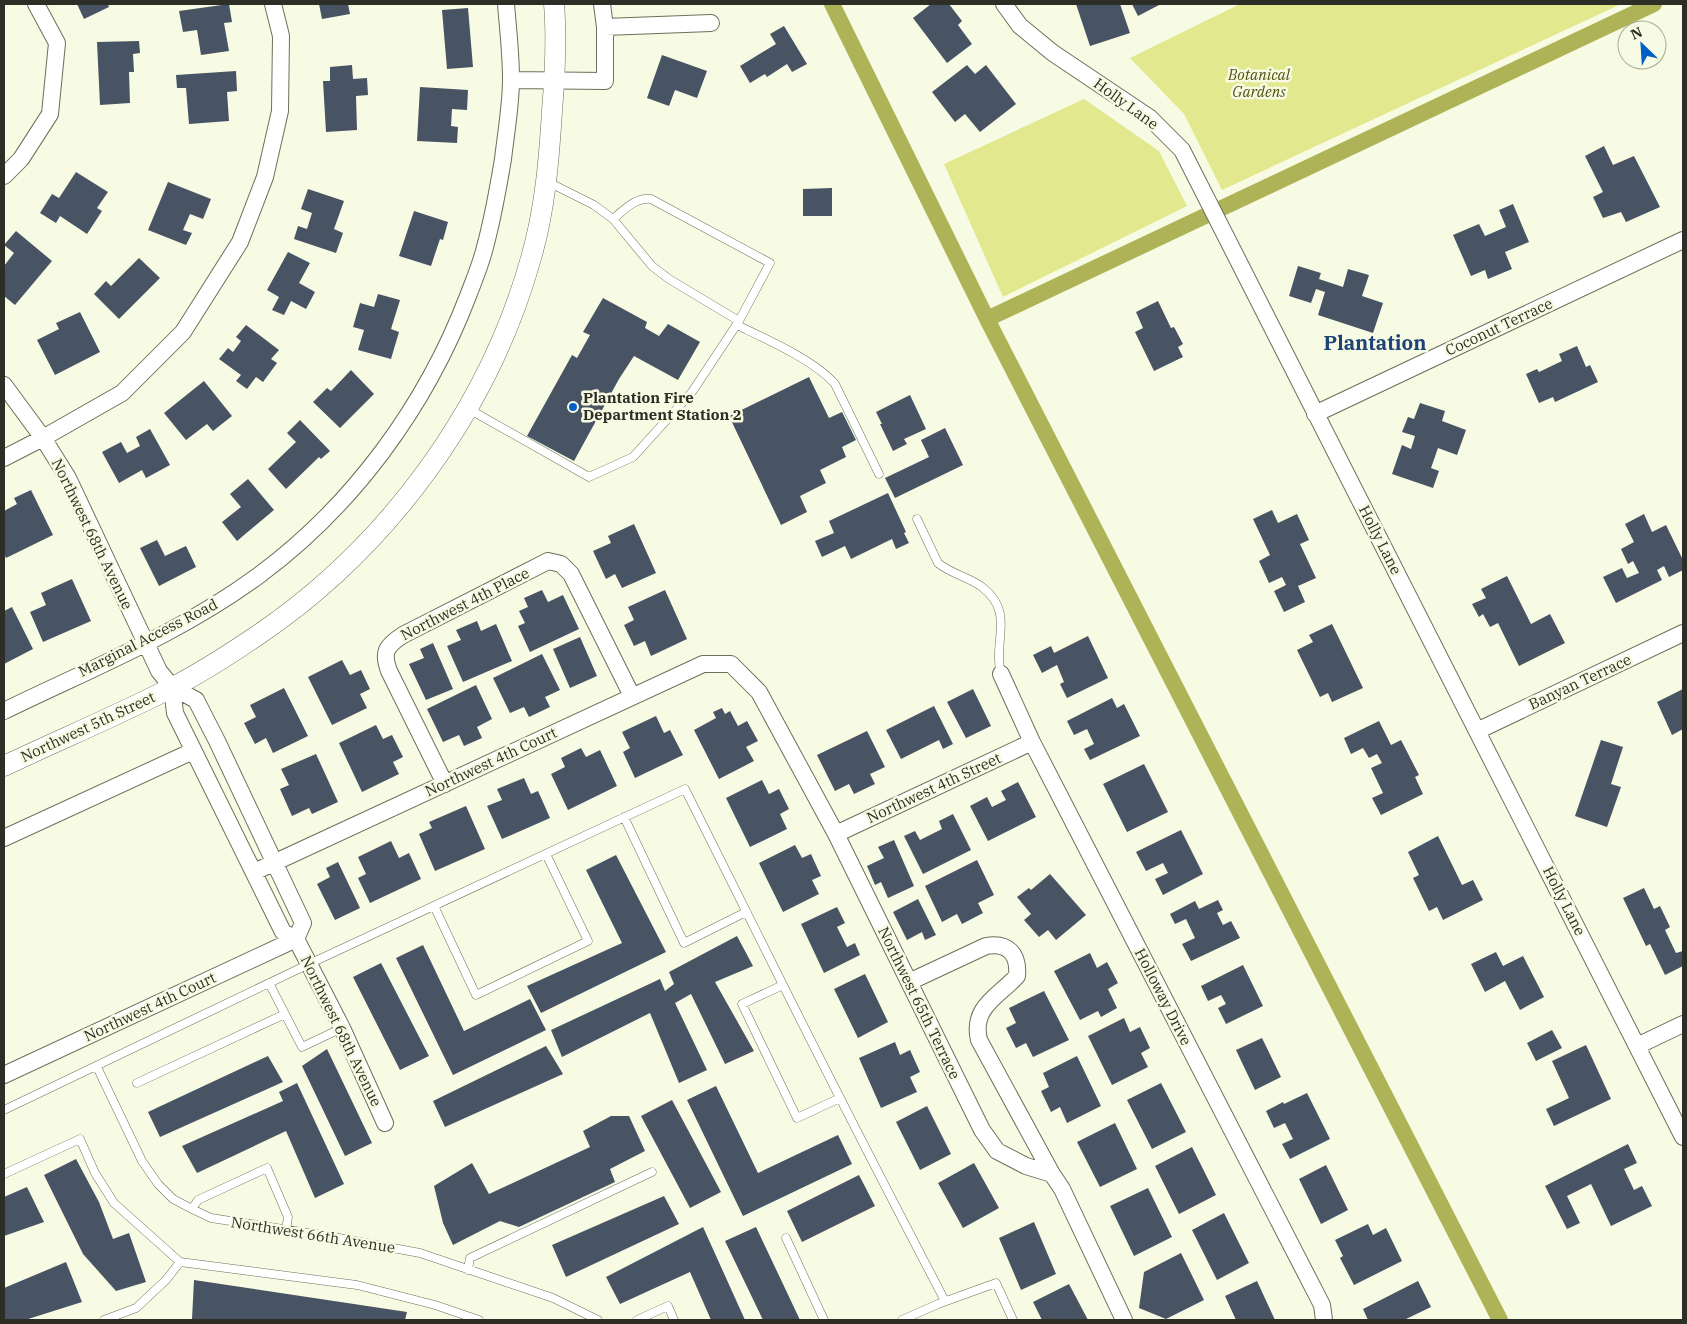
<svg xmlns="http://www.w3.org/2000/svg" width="1687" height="1324" viewBox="0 0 1687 1324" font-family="'IBM Plex Serif',serif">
<rect width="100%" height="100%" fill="#f8fbe3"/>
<path fill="#e1e88e" d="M1240,4H1621L1222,190L1184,114L1130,58Z
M1084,99L1159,151L1187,206L1003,297L944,164Z"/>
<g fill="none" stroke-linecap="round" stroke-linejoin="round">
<path stroke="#aeb358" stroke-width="16" d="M832,4L987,319L1500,1320
M987,319L1654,4"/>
</g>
<path fill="#485364" d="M77,4H108L109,7L84,19Z
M229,4L232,22L224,23L229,51L201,55L197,30L183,32L179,11Z
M319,4H348L350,14L322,19Z
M931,4H949L962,21L958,25L972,44L947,63L913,18Z
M1076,4H1120L1130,33L1090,46Z
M1132,4H1161L1138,16Z
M468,8L473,67L447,69L442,10Z
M784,26L807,64L792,72L787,64L767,77L765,74L750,83L740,66L776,44L770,34Z
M139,41L140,53L133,54L134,72H129L130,103L100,105L97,42Z
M662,55L707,71L697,98L675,90L669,106L647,98Z
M352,65L353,79L367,78L368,95L356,96L357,130L326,132L323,81H330V67Z
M967,65L975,74L986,65L1016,104L980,132L965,114L955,122L932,92Z
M236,71L237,91L227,92L229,121L189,124L186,88H177L176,75Z
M420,87L468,90L467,110L452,109L451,126L458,127L457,143L417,141Z
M1604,146L1613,165L1634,156L1660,207L1626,222L1621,212L1603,218L1593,197L1603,192L1585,156Z
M76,172L108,192L97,208L102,211L87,234L60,216L56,223L40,213L52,194L59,198Z
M168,182L211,199L203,219L190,214L183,230L192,233L186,245L148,230Z
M832,188V216H803V189Z
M308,189L344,201L334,229L343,233L336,253L294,239L298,226L307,229L312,213L301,209Z
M1513,204L1529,242L1505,252L1512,269L1488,279L1485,270L1471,276L1453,235L1479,224L1485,236L1506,227L1499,210Z
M414,211L448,222L443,240L440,239L431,266L399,256Z
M16,231L52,261L15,305L4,296V266L14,253L4,245Z
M288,252L310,263L299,283L315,292L306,309L291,301L284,315L272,310L279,297L267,290Z
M139,258L160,278L119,319L94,294L106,281L111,286Z
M1298,266L1321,273L1319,279L1343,287L1348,269L1369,275L1362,296L1383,303L1373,333L1318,315L1325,292L1316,289L1311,303L1289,296Z
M378,294L400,300L391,329L399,332L391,359L358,350L364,330L353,327L360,303L374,307Z
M603,298L647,322L645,328L659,336L668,324L700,342L678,380L634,356L619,379L574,461L527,436L572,355L577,358L590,335L583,332Z
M1158,301L1171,328L1174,327L1183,344L1178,347L1183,357L1154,371L1135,332L1143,328L1136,312Z
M80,312L100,352L55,375L37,340L59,329L56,323Z
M246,325L279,350L271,359L277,363L263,382L256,377L247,389L236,381L241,375L219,359L228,348L233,352L241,341L236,337Z
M1577,346L1586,367L1590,365L1598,382L1555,402L1553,397L1539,403L1526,374L1537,369L1539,372L1562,361L1559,354Z
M351,370L374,394L340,428L313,402L327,388L331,391Z
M809,377L829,418L842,412L856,440L842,447L846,457L820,470L826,483L800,496L807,512L781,525L729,416Z
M204,381L232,416L213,431L207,424L186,440L164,413Z
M910,395L926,429L904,439L907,444L893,451L880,424H882L876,412Z
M1420,403L1445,411L1442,421L1466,430L1457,455L1438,448L1431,468L1439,471L1433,488L1392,474L1402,445L1411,449L1415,436L1402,432L1408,417L1414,419Z
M300,420L330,451L321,459L319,457L286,489L268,469L296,442L287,433Z
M945,428L963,465L895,498L885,478L929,457L921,440Z
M150,429L170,465L146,478L142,470L119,483L102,452L121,442L127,453L140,446L136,437Z
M248,479L274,510L237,541L222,522L241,507L230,494Z
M31,490L53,535L6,558L4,554V511L17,504L14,498Z
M888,493L906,532L904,533L909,543L896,549L892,539L851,559L845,546L822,557L815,541L834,533L829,521Z
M1272,510L1278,523L1297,514L1309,540L1300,544L1316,578L1298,586L1305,602L1284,612L1274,591L1286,585L1282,577L1269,583L1259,561L1270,555L1253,519Z
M1644,514L1652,532L1666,525L1683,560V570L1669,577L1664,566L1657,570L1662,580L1616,603L1603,577L1622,568L1627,578L1639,573L1633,561L1628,564L1621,549L1634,542L1625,524Z
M634,524L656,573L622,588L615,574L606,579L593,551L611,543L608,536Z
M157,540L165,556L186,546L196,567L159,586L140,548Z
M1507,576L1531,624L1550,614L1565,643L1519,666L1498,623L1490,627L1483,614L1479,617L1472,604L1486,598L1481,589Z
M72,579L91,621L43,642L30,612L46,605L41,593Z
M542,590L548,602L563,595L579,629L530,652L518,626L525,623L519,611L528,607L524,598Z
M665,590L687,639L651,656L645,641L634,646L624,625L634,620L628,607Z
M12,607L33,649L4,664V611Z
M477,621L481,631L496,624L512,661L463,682L447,646L461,640L456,630Z
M1332,624L1363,688L1332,702L1328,693L1320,697L1297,650L1313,642L1309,635Z
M1088,636L1108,678L1067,698L1060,684L1064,682L1057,665L1042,673L1033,655L1051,646L1054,653Z
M580,637L597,676L570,688L553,649Z
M433,643L453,689L426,700L409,664L424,658L420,649Z
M542,654L560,690L545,697L550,707L529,717L524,707L510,713L493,678Z
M342,660L350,675L361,670L370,689L360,694L367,708L332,725L308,677Z
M476,685L492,719L477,727L482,738L464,746L459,735L443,742L427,709Z
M284,688L308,736L273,753L266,738L255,744L244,723L256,717L250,705Z
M973,689L991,726L966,738L947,702Z
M1683,689V729L1672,735L1657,702Z
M1112,698L1117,708L1124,704L1140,736L1090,760L1084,749L1094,744L1087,729L1074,735L1067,721Z
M934,706L953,744L943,749L939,740L901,759L886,730Z
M722,708L725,714L730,711L738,726L747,721L758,741L746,747L754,761L719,779L694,730L716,718L713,712Z
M656,716L664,733L670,730L683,755L635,778L623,752L630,748L622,732Z
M1379,721L1391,745L1401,740L1419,775L1415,777L1423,794L1381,815L1372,798L1383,793L1371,768L1382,763L1377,754L1369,758L1363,748L1351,754L1344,738Z
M376,725L383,739L392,735L403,757L393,762L399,774L362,792L339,743Z
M867,731L885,767L870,774L875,784L854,794L849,784L835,791L817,755Z
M1601,740L1623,747L1611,784L1621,787L1607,827L1575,816Z
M581,748L586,757L600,750L617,786L568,810L551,774L565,767L561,758Z
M316,754L338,802L312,814L309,808L292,816L280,789L289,785L281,769Z
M1144,764L1168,812L1127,832L1103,784Z
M524,778L531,794L538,791L550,818L502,839L487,806L502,800L497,789Z
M762,780L769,794L779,789L789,809L780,814L787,829L750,847L726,798Z
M1018,782L1036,817L988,841L970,806L987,797L992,807L1006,800L1001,791Z
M466,806L485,849L435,871L419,834L432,828L429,822Z
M953,814L971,850L923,874L904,836L915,831L920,840L942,829L939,821Z
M1181,830L1203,874L1163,895L1155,879L1168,873L1163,863L1146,871L1136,852Z
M1438,836L1462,885L1473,880L1483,900L1443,920L1437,907L1429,911L1413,878L1419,875L1408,852Z
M894,840L914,886L888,898L881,882L875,885L867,866L884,858L878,847Z
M391,841L399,858L409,853L421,879L370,903L358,878L366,874L358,857Z
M795,845L802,858L811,854L821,876L812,880L819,894L783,912L759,863Z
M616,855L666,952L541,1013L527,986L622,943L586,870Z
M977,860L994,895L978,903L983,913L962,924L957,914L942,922L925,886Z
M338,862L360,908L335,920L317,884L330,877L326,868Z
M1050,874L1086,915L1056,940L1048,930L1039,937L1024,920L1031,914L1017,897L1029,888L1031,890Z
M1644,888L1654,909L1660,906L1670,927L1665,930L1676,953L1683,951V966L1665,975L1650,944L1646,946L1623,898Z
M918,899L936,935L925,940L922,932L907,940L893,912Z
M1218,900L1223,910L1217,913L1223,925L1231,921L1240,938L1191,961L1182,944L1195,938L1186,919L1175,924L1170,914L1195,901L1199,909Z
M837,907L845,923L837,927L847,947L855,943L860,955L824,973L801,924Z
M737,936L753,966L715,982L754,1051L725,1064L691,994L675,1003L707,1070L679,1083L650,1013L562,1057L551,1030L660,979L665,991L674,984L669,972Z
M423,945L464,1031L530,999L546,1030L453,1075L396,958Z
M1496,952L1503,966L1523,956L1544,997L1520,1010L1505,981L1485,992L1471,964Z
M1090,953L1097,968L1107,962L1118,983L1108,989L1117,1008L1101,1017L1098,1011L1080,1020L1054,971Z
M381,963L429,1056L400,1070L353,977Z
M1243,965L1263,1006L1226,1024L1218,1008L1226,1004L1221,995L1208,1001L1201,986Z
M865,974L888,1022L858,1038L834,989Z
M1044,991L1069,1040L1033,1057L1026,1043L1016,1048L1006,1028L1016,1023L1009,1008Z
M1124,1018L1130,1032L1140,1027L1150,1048L1141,1053L1148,1067L1112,1085L1088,1036Z
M1552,1030L1562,1048L1536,1061L1527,1043Z
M1262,1038L1281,1077L1255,1090L1236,1050Z
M895,1042L900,1055L910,1050L920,1072L910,1077L917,1092L881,1108L859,1058Z
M1586,1045L1611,1099L1554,1126L1546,1109L1569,1098L1552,1061Z
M546,1046L563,1074L445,1127L433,1101Z
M327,1049L372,1143L345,1156L302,1066Z
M268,1056L283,1082L160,1137L148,1112Z
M1077,1056L1101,1106L1067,1123L1060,1107L1051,1112L1041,1091L1049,1087L1043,1073Z
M297,1083L344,1184L315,1198L286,1131L197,1173L182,1146L283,1101L279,1092Z
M1161,1083L1186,1132L1152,1149L1127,1100Z
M716,1086L758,1173L838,1135L852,1164L743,1216L687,1100Z
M1307,1093L1330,1139L1290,1159L1282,1144L1293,1139L1285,1123L1274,1128L1266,1111L1283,1102L1284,1104Z
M672,1100L721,1192L690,1208L641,1116Z
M927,1106L951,1154L920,1170L896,1122Z
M611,1116H629L645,1151L610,1169L615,1182L519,1227L500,1221L453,1245L443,1223L434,1186L472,1163L489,1194L590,1147L583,1131Z
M1115,1123L1137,1169L1100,1187L1077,1142Z
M1628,1144L1637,1163L1624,1169L1634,1190L1642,1186L1652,1206L1611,1226L1591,1184L1567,1196L1580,1223L1567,1229L1545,1186Z
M1192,1147L1216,1195L1179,1214L1155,1166Z
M76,1159L99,1202L113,1239L129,1233L146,1282L116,1291L83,1254L44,1175Z
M974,1163L999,1208L963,1228L938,1183Z
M1326,1165L1348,1210L1321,1224L1299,1179Z
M859,1175L875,1206L802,1242L787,1211Z
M27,1187L44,1222L4,1236V1197Z
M1148,1188L1172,1237L1134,1256L1110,1206Z
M664,1196L679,1224L566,1277L552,1245Z
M1224,1213L1249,1263L1217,1280L1192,1230Z
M1034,1222L1056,1274L1021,1290L999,1238Z
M1368,1224L1373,1235L1386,1228L1402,1261L1354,1285L1340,1258L1343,1256L1335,1240Z
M703,1227L745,1320H711L690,1272L620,1304L606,1277Z
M756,1227L800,1320H763L725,1241Z
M1181,1253L1204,1300L1166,1319L1139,1308L1144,1272Z
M66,1262L82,1302L25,1320H4V1288Z
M194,1280L407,1312L405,1320L192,1319Z
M1257,1281L1275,1320H1236L1225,1296Z
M1418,1281L1431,1307L1404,1320H1368L1363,1309Z
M1069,1284L1088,1320H1042L1033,1302Z"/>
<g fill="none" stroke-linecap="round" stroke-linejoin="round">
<g stroke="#6d6f5a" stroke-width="9">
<path id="service" d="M548,182L594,205L613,219L652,266L669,279L739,321L770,263L651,199C635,197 624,210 613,219
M737,325C766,339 814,360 835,384L879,474
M467,408L589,477L633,457L692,392L739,321
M917,519L938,563C951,574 969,577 982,587C1016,613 992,642 1001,674
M624,817L684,943L746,912
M434,906L476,995L588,941L546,854
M269,983L302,1047L342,1028
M97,1067L142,1161L158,1184L173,1199L192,1209L211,1218L328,1236L420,1253L553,1298L598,1320
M137,1083L285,1014
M840,1098L797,1118L742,1004L783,985C836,1091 890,1196 945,1301
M4,1110L309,964L685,789L783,985
M4,1174L80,1139L95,1173L114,1203L180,1262L357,1285L435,1305L479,1320
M192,1209L198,1200L267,1168L288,1217L286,1230
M786,1238L824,1320
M468,1270L470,1258L652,1172
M104,1320L136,1308L166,1280L180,1262
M637,1320L668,1306L674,1320
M902,1320L938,1304L996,1283L1013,1320"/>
</g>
<g stroke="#6d6f5a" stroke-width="18">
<path id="minor" d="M1004,4L1020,26L1053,53L1150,118L1182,150L1683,1137
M605,27L711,23
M511,80L605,81V27L602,4
M4,176L21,159L50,114L57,43L36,4
M4,385L43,438L68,478L159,671L172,687L196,700L217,741L303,923L296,939
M1315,414L1683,240
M4,458L43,438L122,393L183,332L240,242L265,177L280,111L281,36L273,4
M1001,674L1032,742L1322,1305L1324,1320
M172,687L175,713L283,932L296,939L309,964L342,1028L385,1123
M4,711C90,669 181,633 258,576C353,506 426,406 468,296C474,280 481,264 485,247C493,218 498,189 503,159C506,133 511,105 511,79C511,54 508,29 506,4
M1477,731L1683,633
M445,784L389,671C382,652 386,646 403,635L548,561L561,564L571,574L632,696
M836,834L1032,742
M4,838L193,751
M254,872L703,664H731L759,692L836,834L982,1130L997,1151L1026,1166L1052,1174L1062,1189L1124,1320
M909,982L986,946C1008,942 1019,954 1017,976C999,996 971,1007 979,1040L1052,1174
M1637,1046L1683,1024
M4,1075L296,939"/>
</g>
<g stroke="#6d6f5a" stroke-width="21">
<path id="tertiary" d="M4,766C59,740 116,716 171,688C201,673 230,654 258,635C388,547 489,409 531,258C545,210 549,160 552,111C555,75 557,39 554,4"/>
</g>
<use href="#service" stroke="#fff" stroke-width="8"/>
<use href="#minor" stroke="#fff" stroke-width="16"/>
<use href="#tertiary" stroke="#fff" stroke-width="20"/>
</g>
<circle fill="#0060c8" stroke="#f8fbe3" stroke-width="2" cx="573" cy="407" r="5"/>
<g text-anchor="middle" stroke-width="5" stroke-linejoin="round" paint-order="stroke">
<g font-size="15" font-style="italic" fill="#50520d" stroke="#f8fbe3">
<text x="1259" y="80">Botanical<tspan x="1259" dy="17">Gardens</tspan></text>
</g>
<g font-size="15" fill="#2d2e25" stroke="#f8fbe3">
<text transform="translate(1126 104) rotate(36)" y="5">Holly Lane</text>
<text transform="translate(1499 327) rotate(-25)" y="5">Coconut Terrace</text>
<text transform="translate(92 534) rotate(64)" y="5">Northwest 68th Avenue</text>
<text transform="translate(1380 540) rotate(63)" y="5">Holly Lane</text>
<text transform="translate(465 604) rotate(-27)" y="5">Northwest 4th Place</text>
<text transform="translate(148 638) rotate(-27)" y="5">Marginal Access Road</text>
<text transform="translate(1580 682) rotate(-25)" y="5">Banyan Terrace</text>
<text transform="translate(88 727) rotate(-25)" y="5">Northwest 5th Street</text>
<text transform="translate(491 762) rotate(-25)" y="5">Northwest 4th Court</text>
<text transform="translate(934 788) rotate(-25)" y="5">Northwest 4th Street</text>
<text transform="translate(1564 901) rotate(63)" y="5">Holly Lane</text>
<text transform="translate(1163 997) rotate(63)" y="5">Holloway Drive</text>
<text transform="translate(919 1003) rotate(64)" y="5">Northwest 65th Terrace</text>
<text transform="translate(150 1007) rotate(-25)" y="5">Northwest 4th Court</text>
<text transform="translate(341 1031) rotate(64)" y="5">Northwest 68th Avenue</text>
<text transform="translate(313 1235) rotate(9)" y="5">Northwest 66th Avenue</text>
</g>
<g font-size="15" font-weight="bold" fill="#2d2e25" stroke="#f8fbe3" text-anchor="start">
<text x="583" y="403">Plantation Fire<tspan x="583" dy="17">Department Station 2</tspan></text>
</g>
<g font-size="20" font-weight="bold" fill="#1d4378" stroke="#f8fbe3">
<text x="1375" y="350">Plantation</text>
</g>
</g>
<rect width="1687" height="1324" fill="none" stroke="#2d2e25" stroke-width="10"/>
<g transform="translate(1642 45) rotate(335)"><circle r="24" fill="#f8fbe3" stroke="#a7a997"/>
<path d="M0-4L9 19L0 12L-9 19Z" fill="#0060c8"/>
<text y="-8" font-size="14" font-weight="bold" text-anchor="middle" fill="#2d2e25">N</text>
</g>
</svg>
